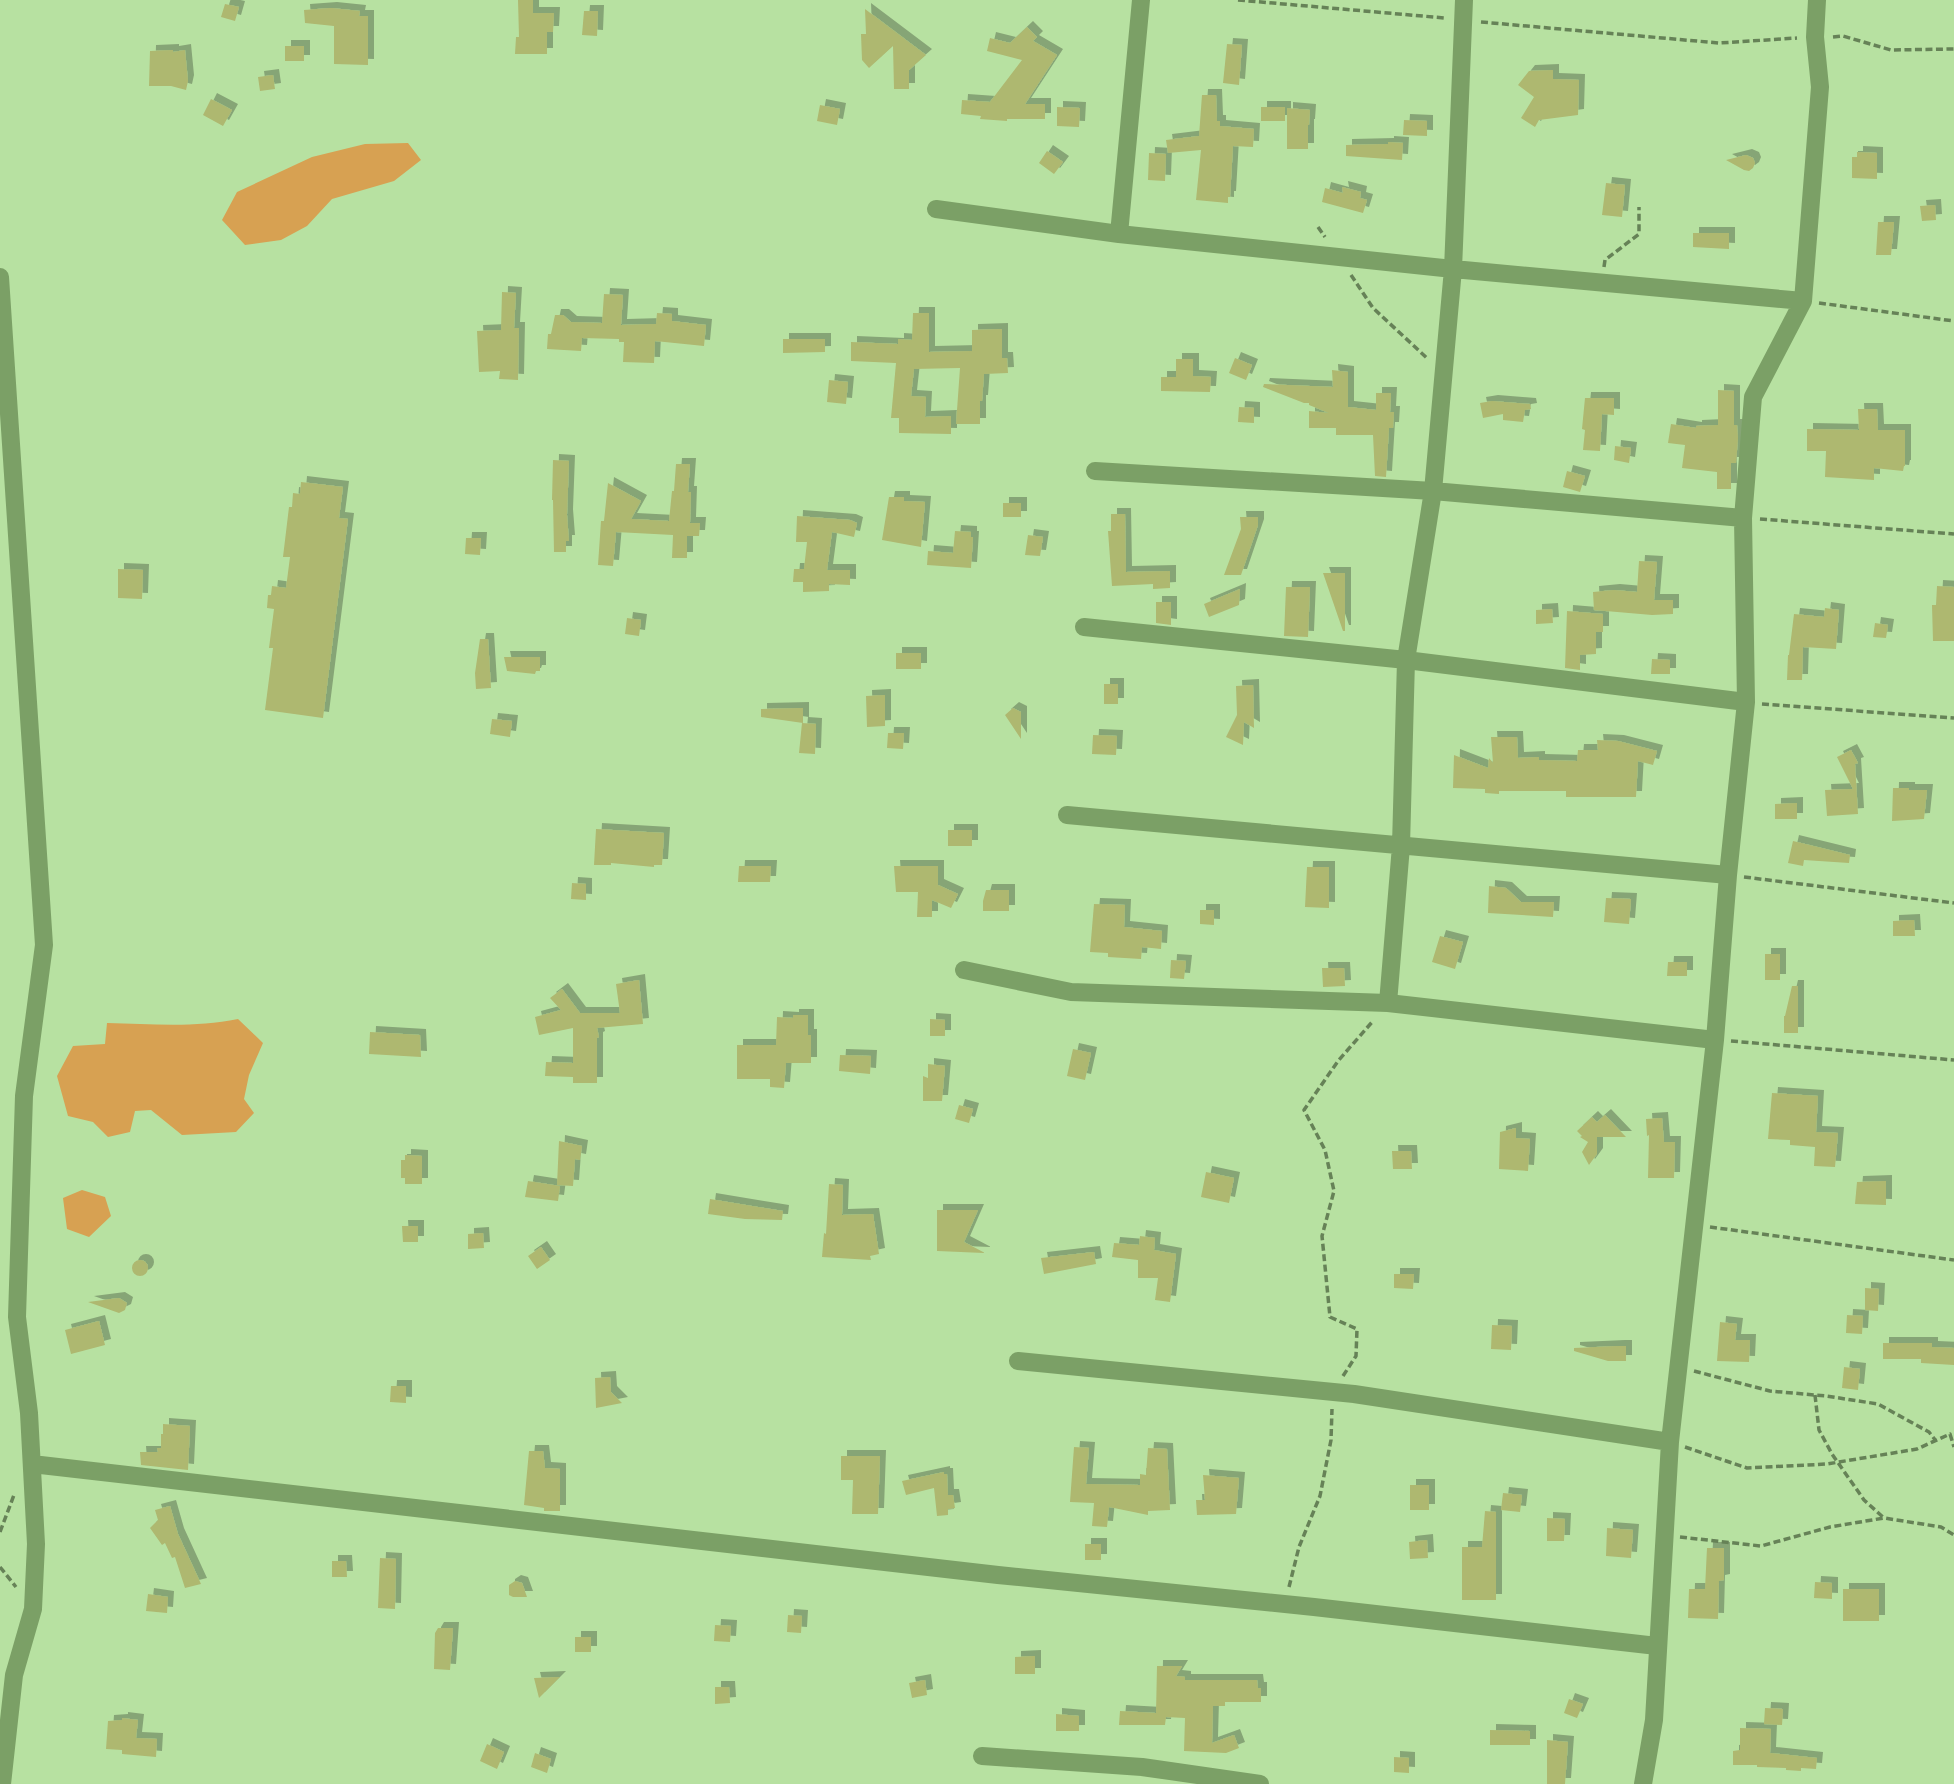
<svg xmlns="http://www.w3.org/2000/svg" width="1954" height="1784" viewBox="0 0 1954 1784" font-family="'Golos Text',sans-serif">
<defs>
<filter id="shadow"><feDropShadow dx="6" dy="-6" stdDeviation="0" flood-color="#0004"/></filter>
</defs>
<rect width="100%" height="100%" fill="#b7e1a1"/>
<path fill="#d7a152" d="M408,143L421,160L394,181L332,199L307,226L281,240L245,245L222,220L237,192L312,157L365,144Z
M238,1019L263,1043L249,1075L244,1099L254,1113L236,1132L182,1135L151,1110L135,1111L130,1132L108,1137L93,1122L68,1116L57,1076L73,1046L105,1044L107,1023C151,1024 195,1028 238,1019Z
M82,1190L105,1197L111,1216L89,1237L67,1229L63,1198Z"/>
<path fill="#aeb870" filter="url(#shadow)" d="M518,0H533V13H554L553,32H547V54H515L516,37H519Z
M225,4L239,7L235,21L221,17Z
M331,8L360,11L359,16H368V65L334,64V26L305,23L304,10Z
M865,9L926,55L909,70V89H894L893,46L869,68L862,60L861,34H866Z
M584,11H598L597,36L582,35Z
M1027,27L1037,37L1033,41L1057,55L1025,104H1045V119H1007V121L980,119L981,116L961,114L962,100L990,102L1022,60L987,51L990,38L1010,43Z
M1227,44L1242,45L1239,85L1223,83Z
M285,46H304V61H285Z
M173,50V52L185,50L188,81L186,90L171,86H149L150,51Z
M1553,70V79L1579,80L1578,115L1539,120L1535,127L1521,118L1534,97L1518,85L1529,71Z
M273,75L275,89L260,91L258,77Z
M1202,95H1216L1217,121H1220V126L1254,129L1253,147L1233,146L1230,197H1228V203L1196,200L1201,150L1168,153L1166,140L1199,136Z
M211,99L232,110L223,126L203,115Z
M820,105L840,109L837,125L817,121Z
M1057,107L1080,108L1079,127L1057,126Z
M1261,107H1285V121H1261Z
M1287,108L1310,110L1309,125H1308V149H1287Z
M1404,120L1427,121V136L1403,135Z
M1388,142L1403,143L1402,160L1346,156V145L1388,144Z
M1047,151L1063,162L1054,174L1039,163Z
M1857,152L1877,153V179L1852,178V157H1857Z
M1149,153L1166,154L1165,181L1148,180Z
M1746,155L1753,158L1755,163L1753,168L1749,171L1744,170L1726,160Z
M1606,183L1625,185L1622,217L1602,215Z
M1342,187L1361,192L1360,198L1367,200L1363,213L1322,202L1325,188L1343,193Z
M1935,205L1936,220L1922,221L1920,206Z
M1878,222H1894L1891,255H1876Z
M1693,233H1729V249L1693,247Z
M502,292L516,293L514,328H519L518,380L499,379L500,371L479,372L477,331L501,330Z
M604,294L623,295L621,325L656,324L657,313L672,314V321L706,325L704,346L655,341L654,363L623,362L624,342H619V339L582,338L581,351L547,349L548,334H551L555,315H563L571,322L602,323Z
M913,313H929V352L972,351V330L1002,329V358H1007L1008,373L984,374L982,401H980V424H956L960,368L914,369L911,396L926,397L925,417L951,416V434L899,433V418H891L896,363L851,361V342L898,344V339L912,340Z
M783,339H825V352L783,353Z
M1235,358L1252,365L1246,380L1229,373Z
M1176,359H1193V376L1211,377L1210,392L1161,391V377H1176Z
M1332,370L1348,372V407L1376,410V393H1391L1390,412H1394L1393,428H1389L1386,477L1375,476L1373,435H1336V428H1309V411L1329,413L1309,405V403H1304L1263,387L1264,384L1333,387Z
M829,380L848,382L846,404L827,402Z
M1718,390L1734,391V425H1737L1738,438L1736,463H1731V489H1717V472L1682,468L1685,445L1668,443L1671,424L1696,428V426L1718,425Z
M1585,398H1614V415L1602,414L1600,451L1583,450L1585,430L1582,429Z
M1492,401L1530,404L1531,409L1525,410L1523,422L1503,420V414L1483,418L1480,403Z
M1239,407L1254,408V423L1238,422Z
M1858,409H1877L1878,430H1905V466H1904L1903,471L1874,468V480L1825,477L1826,451H1807V429L1859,430Z
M1615,446L1631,448L1629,463L1614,460Z
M553,460L569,461L567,515L569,541H566V552H554L553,500H552Z
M676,464H690L688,492H691L690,523H700L699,536H687V558H672L673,535L616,532L613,566L598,565L601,521H604L608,483L641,501L631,519L669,521L672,491H674Z
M1567,471L1585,476L1580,492L1563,487Z
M301,482L343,487L339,518L348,519L323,718L265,710L273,648H269L274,609L267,608L268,595H271L272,586L286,588L290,557H283L289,507H292L293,493L300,494Z
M889,497H904V501L925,502L921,547L882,540Z
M1003,503H1021V517H1003Z
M1111,514H1125L1126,572L1170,571V588L1153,589V584L1112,586L1108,531H1111Z
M797,516L850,520L857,523L854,537L832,532L827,570H850V585L829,584V591L803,592V582H793L794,569H804L807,542H796Z
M1240,517H1258V525L1241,575H1224L1241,529Z
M955,531L971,532V537H973L971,568L927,565L928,551L953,553Z
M1028,535L1043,537L1040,556L1025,555Z
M466,538H481L480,555L465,554Z
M1639,561L1657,562L1654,600H1673V614L1652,615L1594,610L1593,592L1614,590L1637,592Z
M118,569L143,570L142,599L118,598Z
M1323,573H1345V631H1343Z
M1937,586L1954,587V641H1933L1932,605H1936Z
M1286,587H1310L1308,637L1284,636Z
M1240,589L1239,605L1209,617L1204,604Z
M1156,602H1171V625L1156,623Z
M1825,608L1839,610L1836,649L1803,647L1802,680H1787L1788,655H1789L1794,614L1824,617Z
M1552,609L1553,623L1536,624V610Z
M1567,611L1603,614V632H1596V654L1580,655V670L1565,668Z
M627,618L641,620L639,636L625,634Z
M1875,623L1888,625L1886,638L1873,637Z
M480,639H488L491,688L476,689L475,673Z
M896,653H921V669H896Z
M504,657H540V671H536L535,674L507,671Z
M1652,659L1670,660V674H1651Z
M1104,684H1118V704H1104Z
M1253,685L1254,728L1244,722L1243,745L1226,737L1237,715L1236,686Z
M885,695V726L867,727L866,696Z
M803,708V723L761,717V709Z
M1013,708L1021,712V739L1005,715Z
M492,719L512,721L510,737L490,734Z
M802,723L816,724L815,754L799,753Z
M888,733H904L903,749L887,748Z
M1093,735L1117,736L1116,755L1092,754Z
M1491,737H1517L1518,758L1539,757V760L1577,761L1578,750H1598L1597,740L1618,741L1657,751L1653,765L1638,761L1636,797H1566V791H1499V794L1485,793V789L1453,788L1454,755L1488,768L1489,758L1493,763Z
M1851,750L1858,763L1855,764L1858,814L1827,816L1825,790L1853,789L1837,757Z
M1893,788H1909V790H1927L1924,819L1892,821Z
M1797,803V819H1775V804Z
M596,829L664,833L662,865H654V867L611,863V865H594Z
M948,830H972V846H948Z
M1793,841L1850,855L1849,863L1804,860L1803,866L1788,863Z
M739,866H771L770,882H738Z
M894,866H938V885L958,894L951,908L932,900V917H917L918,892H896Z
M1307,867H1329V908L1305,907Z
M572,883L586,884V900L571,899Z
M1489,886L1506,888L1521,902H1554L1553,917L1488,913Z
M986,890H1009V911H983V901Z
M1606,898L1631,899L1629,924L1604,922Z
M1094,904L1125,905L1124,927L1162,931L1161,949L1142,947L1141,959L1108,957V953L1090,952Z
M1200,910H1214V925L1200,924Z
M1914,920L1915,936H1893V921Z
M1440,936L1463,942L1455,969L1432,962Z
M1765,954H1780V980H1765Z
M1171,960L1186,961L1184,979L1170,978Z
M1668,962H1687V976H1667Z
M1322,968H1344L1345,986L1323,987Z
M639,980L643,1024L597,1028L599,1037L597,1038V1083H573V1077L545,1076L546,1062L573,1063V1028L539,1035L535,1017L561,1010L550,998L562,989L580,1013H620L616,984Z
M1792,986H1798V1033H1784V1016H1785Z
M793,1015H808V1035H811V1063H786L784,1088L770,1087V1079H737V1045H776L777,1017L793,1018Z
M930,1019L945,1020V1036H930Z
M370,1032L420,1035L421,1057L369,1054Z
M1073,1049L1091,1053L1085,1080L1067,1076Z
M840,1055L871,1056L870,1074L839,1071Z
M928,1064L945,1066L942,1101H923V1076L928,1078Z
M1772,1093L1818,1096L1816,1132L1838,1133L1835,1167L1814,1166L1815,1147L1790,1145V1140L1768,1139Z
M959,1105L973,1109L969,1123L955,1119Z
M1605,1115L1626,1137H1597V1154L1589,1165L1582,1152L1588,1142L1580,1137L1582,1136L1577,1131L1592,1117L1597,1122Z
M1662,1118L1664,1142H1675L1674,1178H1648L1649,1135L1647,1136L1646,1119Z
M1516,1128V1138L1530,1139L1528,1171L1499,1169L1500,1132Z
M559,1141L582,1146L580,1160L575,1159L573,1186L557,1185Z
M1392,1151H1411L1412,1169H1393Z
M405,1155L422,1156V1184H405V1178H401V1160H405Z
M1206,1172L1234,1178L1229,1203L1201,1197Z
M528,1181L560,1186L558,1201L525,1197Z
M1886,1181V1205L1855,1204L1857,1182Z
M829,1184L843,1185L842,1215L873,1214L879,1254L870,1256L871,1260L822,1257L824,1233L826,1234Z
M710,1199L783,1211L782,1220L745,1219L708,1214Z
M937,1210H978L964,1242L985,1253L937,1251Z
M402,1226H418V1242H403Z
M483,1233L484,1248L468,1249V1234Z
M1140,1236L1155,1238L1154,1250L1176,1254L1170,1302L1155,1300L1158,1278H1138V1260L1112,1257L1114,1243L1139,1245Z
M541,1247L550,1260L537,1269L528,1256Z
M1094,1252L1096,1264L1044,1274L1041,1258Z
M132 1268a8 8 0 1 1 16 0a8 8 0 1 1-16 0Z
M1394,1274H1414L1413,1289L1394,1288Z
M1865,1288L1879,1289L1878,1311L1865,1310Z
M119,1298L127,1303L125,1310L119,1313L88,1302Z
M1847,1315L1863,1316L1862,1334L1846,1333Z
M99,1321L105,1345L71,1354L65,1330Z
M1720,1322L1737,1324L1735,1340H1750L1749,1362L1717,1361Z
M1492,1325L1512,1326L1511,1350L1491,1349Z
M1883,1343H1932V1347L1954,1348V1365L1921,1363V1359H1883Z
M1619,1346H1626V1361H1608L1574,1351V1348Z
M1844,1367L1860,1369L1858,1390L1842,1388Z
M610,1377L611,1392L622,1403L596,1408L595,1378Z
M391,1386H406V1403L390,1402Z
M163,1424L190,1426L188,1470L141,1465L140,1452H158L157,1448H161V1434H163Z
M1074,1447L1089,1448L1086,1484L1140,1485V1474L1146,1475L1148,1448L1167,1449L1170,1510L1148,1511V1515L1109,1507L1107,1527L1092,1526L1094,1503L1070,1502Z
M529,1451H543L545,1468L560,1469V1511H544V1508L524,1505Z
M841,1456H880L878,1514H852L853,1480H841Z
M944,1472V1474H947L948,1495H953L955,1508L948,1509V1515L937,1516L934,1488L906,1495L902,1481Z
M1203,1475L1239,1478L1236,1514L1197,1515L1196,1500H1205Z
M1410,1485H1429V1510H1410Z
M1503,1493L1522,1495L1520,1512L1501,1510Z
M170,1506L178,1534L201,1584L185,1588L175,1557L172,1558L165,1543L162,1545L150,1528L158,1520L155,1510Z
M1485,1511L1496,1512V1600H1462V1547H1482Z
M1547,1518L1565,1519L1564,1541H1547Z
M1607,1528L1633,1530L1631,1558L1606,1556Z
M1427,1540L1428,1558L1410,1559L1409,1542Z
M1085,1544H1101V1560H1085Z
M1707,1548H1724V1580L1719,1581L1718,1619L1688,1618L1689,1589H1705Z
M380,1558L396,1559L395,1609L378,1608Z
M332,1561H346L347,1577H332Z
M515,1581L522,1583L527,1597H513L509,1595V1585Z
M1815,1582L1832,1583V1599L1814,1598Z
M1843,1589H1879V1621H1843Z
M148,1594L168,1597L167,1613L146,1611Z
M788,1615L802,1616L801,1633L787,1632Z
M715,1625L731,1626L730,1642L714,1641Z
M438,1628H453L450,1670L434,1669L435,1633Z
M575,1637H591V1652H575Z
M1035,1656V1674H1015V1657Z
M1157,1666H1182L1176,1676L1185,1677V1680H1257L1258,1688H1261V1702H1225V1706H1213L1212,1743L1234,1735L1239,1748L1226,1753L1184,1751L1185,1718L1166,1717L1165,1725H1119L1120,1711L1156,1713Z
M560,1677L539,1698L534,1678Z
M925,1680L927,1695L912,1698L909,1683Z
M715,1687H729L730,1703L715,1704Z
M1569,1699L1583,1704L1577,1718L1564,1713Z
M1765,1708L1783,1709L1782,1725L1764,1724Z
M1056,1714L1079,1716V1731H1056Z
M122,1718L138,1720L136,1738L157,1739L156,1757L122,1754V1750L106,1749L108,1721L122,1720Z
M1740,1728L1771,1729L1770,1753L1817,1758L1816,1769L1801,1768V1771L1786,1770V1768L1757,1767V1765H1733V1751L1740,1750Z
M1490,1730L1530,1731V1745H1490Z
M1547,1740L1568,1742L1565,1784H1547Z
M487,1744L504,1752L497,1769L480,1761Z
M535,1753L551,1759L547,1773L531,1767Z
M1394,1757L1409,1758V1773L1394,1772Z"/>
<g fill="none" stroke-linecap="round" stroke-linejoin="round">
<path stroke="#668257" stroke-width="3.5" stroke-dasharray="7 3.5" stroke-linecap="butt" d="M1238,0L1445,18
M1481,22L1719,43L1797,38
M1833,37L1843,36L1891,50L1954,49
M1318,227L1325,237
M1604,267L1605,260L1639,234V207
M1351,275L1373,308L1428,359
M1819,303L1954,321
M1760,519L1954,534
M1762,704L1954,718
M1744,877L1954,903
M1731,1041L1954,1060
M1710,1227L1954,1260
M1694,1371L1770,1391L1826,1396L1878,1404L1929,1432L1936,1441
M1343,1376L1356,1356L1357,1329L1330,1317L1322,1236L1334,1191L1325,1150L1304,1110L1338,1061L1373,1021
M1815,1395L1819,1430L1832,1454L1864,1500L1884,1518
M1685,1447L1747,1468L1827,1464L1917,1449L1950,1434L1954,1447
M0,1532L14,1495
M1680,1537L1761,1546L1830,1527L1884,1518L1941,1527L1954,1535
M0,1567L16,1587
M1289,1587L1299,1547L1320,1496L1331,1440L1332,1409"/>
<path stroke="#7ba066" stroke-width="18" d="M936,209L1119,234L1453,269L1803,301
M1119,234L1141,0
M0,277L44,945L24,1096L17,1317L29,1413L36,1544L33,1609L14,1675L2,1784
M1095,471L1433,491L1743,518
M1084,627L1406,660L1746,702
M1067,815L1728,875
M964,970L1071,992L1388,1003L1715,1040
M1388,1003L1401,846L1406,660L1433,491L1453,269L1464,0
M1018,1361L1354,1394L1670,1442
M32,1464L998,1575L1314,1607L1657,1646
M982,1756L1142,1767L1260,1784
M1643,1784L1654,1720L1670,1442L1715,1040L1728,875L1746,702L1743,518L1753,397L1803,301L1820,87L1815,37L1817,0"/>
</g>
</svg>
